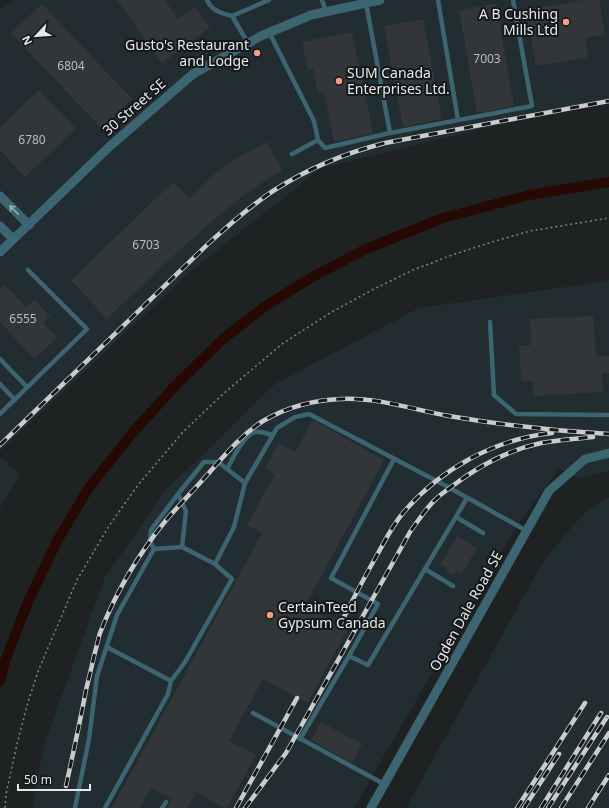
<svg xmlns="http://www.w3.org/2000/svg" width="609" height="808" viewBox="0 0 609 808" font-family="'Noto Sans',sans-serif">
<rect width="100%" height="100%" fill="#1e2223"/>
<path fill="#222d31" d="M12,0H609V98L321,168L190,272L0,451V8Z
M609,280V471L578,478L559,468L513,532L354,808H32L44,745L104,579L165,491L275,384L419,308L572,286Z
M0,457L20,474L0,508Z
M609,497V808H406L540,567L552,551L569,530L587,511Z"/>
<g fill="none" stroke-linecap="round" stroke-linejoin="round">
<path stroke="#250902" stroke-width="10" d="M0,681L5,661L28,602L57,541L88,489L134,431L177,384L223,339L264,307L314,276L364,250L443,218L529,195L609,182"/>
</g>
<path fill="#323638" d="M117,0H165L178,19L195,7L210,28L162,63Z
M583,0H599L605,35L585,38L588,57L536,66L526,10Z
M42,4L132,99L101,128L11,33Z
M496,4L514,106L477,113L459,10Z
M423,19L442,119L403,127L384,26Z
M352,32L373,133L334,142L324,92L318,93L313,69L308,70L302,42Z
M39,90L76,129L25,177L0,150V127Z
M267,142L282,170L245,194L212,221L159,269L107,319L71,280L173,182L189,198L217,172L234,160Z
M5,285L26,307L35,300L50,316L43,323L57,338L34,359L0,322V290Z
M593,316L596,357L609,356V373H602L603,392L533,396V381H521L519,346L531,345L530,319Z
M313,420L384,460L305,606L348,629L307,703L263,679L229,741L256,755L227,808H225L196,792L187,808H167L172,799L151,788L140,808H112L262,533L247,525L275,474L265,468L278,443L295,452Z
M457,536L477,548L462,574L456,571L454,575L446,571L447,568L441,564Z
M321,722L362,744L352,763L311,740Z"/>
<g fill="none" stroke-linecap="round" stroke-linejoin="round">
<path stroke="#808485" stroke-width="1.5" stroke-dasharray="2 3" stroke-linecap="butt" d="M5,808L6,794L17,744L28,702L39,669L77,580L109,526L138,485L183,432L223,394L282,344L330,313L372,290L413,270L455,254L492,242L530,231L609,218"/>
<path stroke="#3c6471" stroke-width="4.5" d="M207,0C212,11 221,13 232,16
M322,0L326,12
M438,0L458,120
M366,3L390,133
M269,32L314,121L318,140L325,148L390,133L532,106L513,0
M248,43L232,16L269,0
M292,154L318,140
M490,322L494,395L516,414L609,415
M0,359L27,387
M0,384L15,400
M0,414L87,329L28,270
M227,469C232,460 245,432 256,432C261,431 268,434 272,435
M456,517L483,533
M182,547L186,511L178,494L204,462H218L245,483
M154,549L150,541L151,530L178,494
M215,564L234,527L245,483L277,428L295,417L309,414L450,488L527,531
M425,569L453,586
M349,656L378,604L331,578L394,459
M253,713L384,784
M300,739L349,656L368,665L467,498
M75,808L89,739L97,676L117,615L154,549L182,547L215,564L232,579L185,662L171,681L107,647
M105,808L168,694L171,681
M162,808L166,802"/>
<path stroke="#3c6471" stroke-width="9" d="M0,196L29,225
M0,226L13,239
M0,252L109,147L193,74L261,36L311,15L380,0
M371,808L549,491L585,459L609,453"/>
<g stroke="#c9cccd" stroke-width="4.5">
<path id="rail" d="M0,445L209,243C229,225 250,206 273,191C307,169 345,153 385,143L609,101
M340,625C352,601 364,578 377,555C385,541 392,526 403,513C440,469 495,439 552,433
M66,786C73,754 80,722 86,690C89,678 92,665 95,652C97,646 98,639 100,633C116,592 139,553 167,519C180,504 194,490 207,475C224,456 241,435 263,421C287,407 314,400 341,399C378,397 414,410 449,416C502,425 555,431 609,434
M236,808L297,698
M245,808L286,753L410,532C418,521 426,508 436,499C441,494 446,491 451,487C477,467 508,450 541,443C558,440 576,439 593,437
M517,808L585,703
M524,808L559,754
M541,808L601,713
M548,808L607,717
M561,808L609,733
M588,808L609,775"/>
</g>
<use href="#rail" stroke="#15181a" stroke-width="3" stroke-dasharray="9" stroke-linecap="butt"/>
</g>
<defs><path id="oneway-shaft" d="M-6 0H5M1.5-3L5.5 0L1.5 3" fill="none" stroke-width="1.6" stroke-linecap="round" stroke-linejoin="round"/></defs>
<use stroke="#9aadb4" href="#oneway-shaft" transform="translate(14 210) rotate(-135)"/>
<g fill="#f39f83" stroke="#15181a" stroke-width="1.5">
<circle cx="566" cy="22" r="4"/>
<circle cx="257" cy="53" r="4"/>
<circle cx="339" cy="81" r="4"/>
<circle cx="270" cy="615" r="4"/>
</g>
<g text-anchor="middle" stroke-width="4" stroke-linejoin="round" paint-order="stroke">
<g font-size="12" fill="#b9bcbe">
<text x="487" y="63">7003</text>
<text x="71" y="70">6804</text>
<text x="32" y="144">6780</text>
<text x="146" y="249">6703</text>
<text x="23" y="323">6555</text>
</g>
<g font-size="14" fill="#e6e9ea" stroke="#15181a" text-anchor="end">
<text x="558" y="19">A B Cushing<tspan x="558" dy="16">Mills Ltd</tspan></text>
<text x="249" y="50">Gusto's Restaurant<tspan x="249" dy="16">and Lodge</tspan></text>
<text x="347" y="78" text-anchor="start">SUM Canada<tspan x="347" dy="16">Enterprises Ltd.</tspan></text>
<text x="278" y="612" text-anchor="start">CertainTeed<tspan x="278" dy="16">Gypsum Canada</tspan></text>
</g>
<g font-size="14" fill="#e6e9ea" stroke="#15181a">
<text transform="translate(134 107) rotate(-41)" y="5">30 Street SE</text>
<text transform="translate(466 611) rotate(-61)" y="5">Ogden Dale Road SE</text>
</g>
</g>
<g transform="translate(36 36) rotate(244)" stroke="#15181a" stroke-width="3" paint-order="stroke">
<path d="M0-3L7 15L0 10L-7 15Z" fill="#e6e9ea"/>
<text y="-6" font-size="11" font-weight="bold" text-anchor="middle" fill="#e6e9ea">N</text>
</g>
<path d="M18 784v6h72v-6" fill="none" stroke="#e6e9ea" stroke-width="2"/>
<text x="24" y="784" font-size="12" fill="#e6e9ea" stroke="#15181a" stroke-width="3" paint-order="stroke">50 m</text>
</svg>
